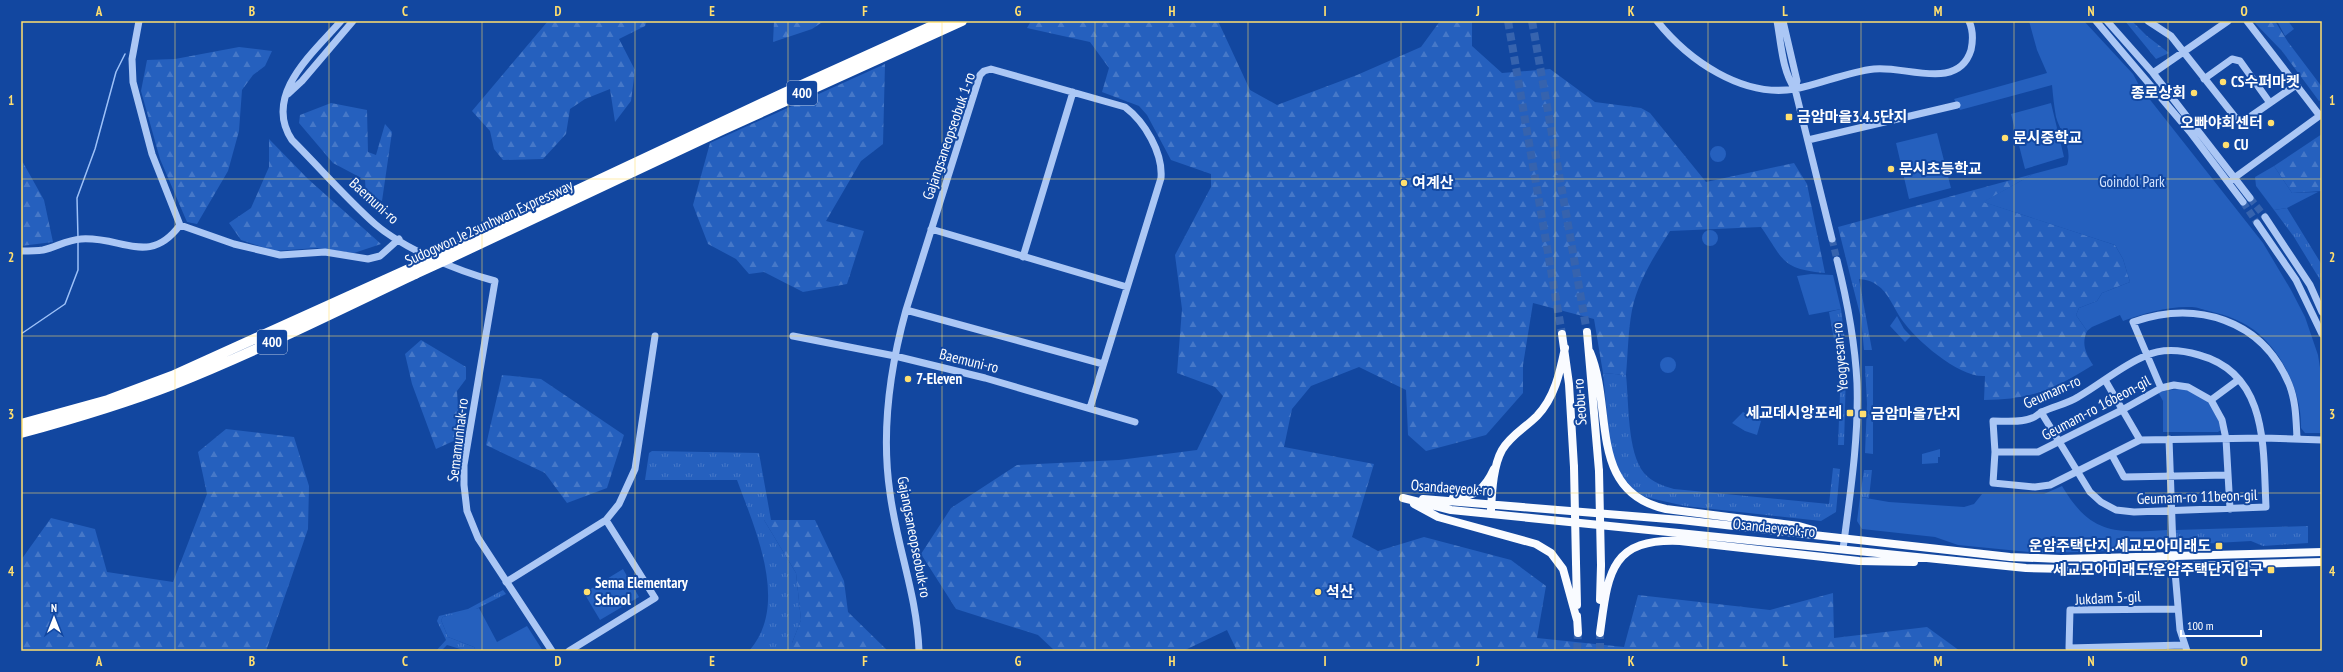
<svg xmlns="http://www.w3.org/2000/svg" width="2343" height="672" viewBox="0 0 2343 672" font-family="'PT Sans Narrow','Noto Sans KR',sans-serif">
<defs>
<pattern id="grass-tufts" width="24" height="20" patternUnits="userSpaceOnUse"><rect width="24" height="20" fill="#2560be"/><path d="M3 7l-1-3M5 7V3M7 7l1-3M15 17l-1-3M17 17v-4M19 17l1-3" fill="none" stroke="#4678c8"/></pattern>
<pattern id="forest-firs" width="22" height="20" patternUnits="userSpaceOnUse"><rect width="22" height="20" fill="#2560be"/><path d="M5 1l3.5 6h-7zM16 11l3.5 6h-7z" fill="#4678c8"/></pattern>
</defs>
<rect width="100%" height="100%" fill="#1247a0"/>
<path fill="url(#grass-tufts)" d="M2287,208L2322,265V283L2294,237L2274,210Z
M1851,279H1859L1872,350H1864L1861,318Z
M1841,309L1846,348L1836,350L1829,312Z
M1865,366H1873V454L1865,453L1867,404Z
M1846,372L1844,445H1838L1840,393L1839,373Z
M1603,373L1626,375C1629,402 1627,452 1644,473C1652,482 1663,486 1674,489L1829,504L1833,468L1840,469L1836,512L1821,521L1685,506L1645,497L1633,489L1618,471L1610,447Z
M652,451L759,453L771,520H764L796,573L801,620L792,643V651H749C790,605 755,529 737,480H645L649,453Z
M1864,470H1872L1869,498L1860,497Z
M2308,526V543L2263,546L2251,541L2180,545L2176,542V530Z
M503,590L506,594L472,611L443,617L441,620L448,637L474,647L476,651H467L447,645L441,651H436L446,640L437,621L439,616L468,609Z"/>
<path fill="url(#forest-firs)" d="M548,21H647L645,26L619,39L635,70L631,101L615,122L610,89L585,99L570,109L566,134L543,159L503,160L494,149L490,131L472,111Z
M774,21H824L812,29L773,42Z
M1031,21H1218L1250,90L1277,105L1357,75L1421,47L1440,21H1472V46L1502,73L1550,69L1595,102L1641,108L1650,113L1706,182L1794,163L1807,184L1825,273C1781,269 1784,260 1761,227L1670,231C1655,255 1638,281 1632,310C1628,331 1628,353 1626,375L1603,373L1594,319L1533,303L1523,365V393L1486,435L1426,451L1408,435L1406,390L1359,367L1311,386L1292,409L1284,447L1374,464L1352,537L1378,551L1424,537L1511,560L1546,586L1537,638L1624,647L1638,595L1770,610L1833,593L1834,638L1927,627L1960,651H1237L1227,630L1183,651H1055L1038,635L956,609L921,554L951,508L1017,465L1119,460L1197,450L1223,396L1215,387L1177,373L1182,309L1175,255L1211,187V174L1171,160L1147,115L1139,106L1102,92L1109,68L1090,42L1027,28Z
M2125,21H2132L2147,36L2169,53L2156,59Z
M2253,21H2275L2288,42L2322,87V99L2319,101L2282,51Z
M239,47L272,51L265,66L253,75L242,90L239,131L228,171L197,224L187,222L160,159L141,91L147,60L175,59Z
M885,64L883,144L861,161L826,221L864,231L847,284L803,292L764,272L749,274L736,259L708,244L693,205L710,143Z
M331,103L367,110L368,152L376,155L385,124L392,132L382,201L366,194L365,180L333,163L299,123L300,115Z
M2322,134V191L2292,193L2274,166Z
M269,139L308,179L381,244L354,253L317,248L274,251L241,240L229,223L251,208L269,167Z
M21,159L44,200L53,242L21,246Z
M2033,174L1984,202L2115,245L2123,259L2130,282L2102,293L2097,301L2079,308L2076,315L2087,331C2081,344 2086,354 2093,365C2055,389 2030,400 1984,400L1985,376C1959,378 1916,340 1902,320C1894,309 1889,293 1877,285C1869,279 1861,279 1851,279L1838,227Z
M421,340L466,367V379L457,391L460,438L436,449L412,384L405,354Z
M502,375L541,379L624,435L607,488L567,503L545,473L486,445Z
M226,429L294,437L309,486L308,529L266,651H21V560L51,518L95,529L107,572L173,582L207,494L198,452Z
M764,520H815L844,581L848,612L888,651H792V643L801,620L796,573Z"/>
<path fill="#2560be" d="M2029,21H2084L2133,74L2140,87L2263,243L2291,290L2305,317L2318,355L2322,380V433H2305L2301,428C2302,394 2284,356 2259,334C2246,322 2226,315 2209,311C2204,310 2197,307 2192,307C2168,306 2145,313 2123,321L2120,315L2092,327L2087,331L2076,315L2079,308L2097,301L2102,293L2130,282L2123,259L2115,245L1983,202L2033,174L2067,165C2073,149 2060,131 2056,117C2054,106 2053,96 2052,85L1960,110L1954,99L2047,73L2037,50Z
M2277,21H2288L2294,29L2285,36Z
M2051,103L2064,157L2025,169L2011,114Z
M1937,133L1951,188L1909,199L1896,143Z
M1710 154a8 8 0 1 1 16 0a8 8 0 1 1-16 0Z
M2274,166L2292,193L2318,192L2287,208L2274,210L2256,186L2255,177Z
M1702 238a8 8 0 1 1 16 0a8 8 0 1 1-16 0Z
M1811,274L1833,275L1841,309L1809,315L1797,276Z
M1897,316L1904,329L1911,336L1905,342L1890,326Z
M1660 365a8 8 0 1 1 16 0a8 8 0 1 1-16 0Z
M2185,388C2207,399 2216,404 2221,430L2218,432H2163V401L2158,392Z
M1743,412L1761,421L1757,435L1745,431L1732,423Z
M1940,449V457H1938V463L1922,464V454Z
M2062,486C2091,535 2115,533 2167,530L2168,544L2165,547L2120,551L2039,553L1958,545L1935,537L1862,529L1857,521L1860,497L1889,502L1964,507L1974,504L1982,494H2044Z
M623,569L639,597L600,620L584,593Z
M479,608L497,642L527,626L543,651H476L474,647L448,637L441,620L443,617Z"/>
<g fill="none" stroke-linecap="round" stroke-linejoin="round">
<path stroke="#9dc1f8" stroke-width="1.5" d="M78,238L77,198L95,149L116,72L125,54
M21,334L65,304L78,270V242"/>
<path stroke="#3663ae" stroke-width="7" stroke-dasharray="7 3.5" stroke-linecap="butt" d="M2250,198L2265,217
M2243,202L2257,223
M1832,239L1837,260"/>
<path stroke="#3663ae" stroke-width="8" stroke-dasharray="8 4" stroke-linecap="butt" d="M1508,21L1562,334
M1532,21L1587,332
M1577,651L1578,633
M1600,651V633"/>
<path stroke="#abc7f5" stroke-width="7" d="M341,21C314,52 262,95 292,140C319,167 346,198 375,224C404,249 458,271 495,281L464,465V485L467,511L478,538L552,651
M1657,21C1688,60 1742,98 1795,89C1821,84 1847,72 1874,69C1904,65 1958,92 1971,50C1973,41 1973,30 1969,21
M1777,21C1781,42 1782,71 1795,89L1832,239
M1783,21L1797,81L1795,89
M2096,21L2190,132L2243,202
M2107,21L2153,73L2250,198
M2148,21L2171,36L2239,122L2244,121L2296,85
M2247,21L2320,116
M2153,73L2228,21
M2204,79L2232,59L2240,61L2270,103
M288,94L302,81L353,21
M1808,140L1957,105
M2230,181L2322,114
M2265,217L2310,285L2322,312
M2257,223L2296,280L2322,334
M180,225L234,244L280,255L325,252L368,259L380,256L399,239
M931,229L1127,287
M21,251C28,251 36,251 43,250C56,247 67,240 81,239C122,236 149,267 180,225L152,154L133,82L132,59L139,21
M1023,257L1073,92
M1837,260C1847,300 1855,341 1857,383C1859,438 1850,495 1843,549
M906,310L1103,364
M793,336L895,356L985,378L1135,422
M2105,380L2140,440
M2161,388L2133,322C2196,300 2262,319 2289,384C2296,401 2296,420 2297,438
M2211,400L2238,380
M2041,412L2090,492L2101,502L2116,510L2134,512L2266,507C2263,449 2269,374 2199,355C2182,350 2162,348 2145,356C2121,366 2101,384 2078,397C2067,404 2054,406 2042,412C2038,414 2036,417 2032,418C2021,423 2005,421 1993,421L1995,452L1993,483L2035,487L2050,485L2140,440L2263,438L2322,440
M2169,439L2173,548L2180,630L2187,651
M1995,452H2038L2122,410L2161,388L2174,385L2188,387L2211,400L2222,420L2226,439L2230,509
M2112,455L2124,477L2228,475
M506,582L606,520L619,504L635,469L655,336
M2178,609L2070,610L2069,648L2184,645
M569,651L655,598L606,520
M919,651C917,595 897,547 890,493C881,432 890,368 906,310L980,75L984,71L991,69L1125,107C1145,122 1163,153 1161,178L1090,408"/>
<path stroke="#f9fbff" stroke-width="8" d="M1587,332L1599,471
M1562,334L1569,384L1574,467
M1590,352C1614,409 1587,492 1666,509L1799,526L1813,530
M1403,498L1451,510L2026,568L2071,569L2322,562
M1453,498C1475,497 1485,489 1494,469
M1423,499L1681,520L2010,557L2061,559L2322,552
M1414,504L1438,517L1536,544L1551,553L1563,569L1577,620
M1491,510C1492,492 1493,466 1502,450C1511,435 1525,428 1537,416C1555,397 1560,372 1565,348
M1576,563L1577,605
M1600,600L1601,565
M1577,616L1578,633
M1600,633C1608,575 1609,538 1680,541L1859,561L1914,562"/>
<path stroke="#fff" stroke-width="10" d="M443,253L784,93L943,21
M450,258L722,130L962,21
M21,424L108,400L172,376L411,268
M21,433C72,419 123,404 172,385C255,352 335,312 415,274"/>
<path stroke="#f9fbff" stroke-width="8" d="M1574,467L1576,563
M1599,471L1601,565"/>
<path stroke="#fff" stroke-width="10" d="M411,268L443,253
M415,274L450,258"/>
</g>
<path fill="none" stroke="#ffdf6f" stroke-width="1" stroke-opacity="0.55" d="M175,21V651M329,21V651M482,21V651M635,21V651M788,21V651M942,21V651M1095,21V651M1248,21V651M1401,21V651M1555,21V651M1708,21V651M1861,21V651M2014,21V651M2168,21V651M21,179H2322M21,336H2322M21,493H2322"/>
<g fill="#ffdf6f" stroke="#1247a0" stroke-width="1.5">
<circle cx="2223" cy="82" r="4"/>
<circle cx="2194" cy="93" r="4"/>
<rect x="1785" y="113" width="8" height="8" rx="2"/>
<circle cx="2271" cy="123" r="4"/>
<circle cx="2005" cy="138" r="4"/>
<circle cx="2226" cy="145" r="4"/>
<circle cx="1891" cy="169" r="4"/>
<circle cx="1404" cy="183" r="4"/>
<circle cx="908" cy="379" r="4"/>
<rect x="1846" y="409" width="8" height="8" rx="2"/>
<rect x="1859" y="410" width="8" height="8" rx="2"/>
<rect x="2215" y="542" width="8" height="8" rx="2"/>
<rect x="2267" y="566" width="8" height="8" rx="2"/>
<circle cx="587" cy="592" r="4"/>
<circle cx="1318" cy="592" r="4"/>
</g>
<g text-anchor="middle" stroke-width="4" stroke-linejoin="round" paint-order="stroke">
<g fill="#1247a0" stroke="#b8c8e2" stroke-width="1">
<rect x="787" y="81" width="30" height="24" rx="3"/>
<rect x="257" y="330" width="30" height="24" rx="3"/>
</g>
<g font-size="14" font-weight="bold" fill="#fff">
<text x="802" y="98">400</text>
<text x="272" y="347">400</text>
</g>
<g font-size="15" font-weight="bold" fill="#fff" stroke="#1247a0" text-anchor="start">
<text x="2231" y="87">CS수퍼마켓</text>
<text x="2186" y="98" text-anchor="end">종로상회</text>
<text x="1797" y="122">금암마을3.4.5단지</text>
<text x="2263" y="128" text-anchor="end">오빠야회센터</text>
<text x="2013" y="143">문시중학교</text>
<text x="2234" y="150">CU</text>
<text x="1899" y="174">문시초등학교</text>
<text x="1412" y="188">여계산</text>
<text x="916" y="384">7-Eleven</text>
<text x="1842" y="418" text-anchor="end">세교데시앙포레</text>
<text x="1871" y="419">금암마을7단지</text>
<text x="2211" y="551" text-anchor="end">운암주택단지.세교모아미래도</text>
<text x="2263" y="575" text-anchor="end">세교모아미래도.운암주택단지입구</text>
<text x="595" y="588">Sema Elementary<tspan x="595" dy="17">School</tspan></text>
<text x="1326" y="597">석산</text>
</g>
<g font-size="15" fill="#fff" stroke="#1247a0">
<text transform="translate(949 136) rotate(-71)" y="5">Gajangsaneopseobuk 1-ro</text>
<text transform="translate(374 201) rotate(42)" y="5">Baemuni-ro</text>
<text transform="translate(489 223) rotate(-25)" y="5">Sudogwon Je2sunhwan Expressway</text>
<text transform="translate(1840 357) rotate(-95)" y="5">Yeogyesan-ro</text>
<text transform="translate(969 361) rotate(14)" y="5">Baemuni-ro</text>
<text transform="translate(2052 392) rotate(-24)" y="5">Geumam-ro</text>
<text transform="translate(1580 402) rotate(-94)" y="5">Seobu-ro</text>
<text transform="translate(2096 408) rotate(-28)" y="5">Geumam-ro 16beon-gil</text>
<text transform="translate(458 440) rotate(-83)" y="5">Semamunhak-ro</text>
<text transform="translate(1452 488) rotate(4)" y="5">Osandaeyeok-ro</text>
<text transform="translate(2197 497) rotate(-2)" y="5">Geumam-ro 11beon-gil</text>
<text transform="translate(1774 528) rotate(6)" y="5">Osandaeyeok-ro</text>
<text transform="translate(914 537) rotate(79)" y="5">Gajangsaneopseobuk-ro</text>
<text transform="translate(2108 598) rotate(-3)" y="5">Jukdam 5-gil</text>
</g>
<g font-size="15" fill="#d4e4fe" stroke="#1247a0">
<text x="2132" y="187">Goindol Park</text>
</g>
</g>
<rect width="2343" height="672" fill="none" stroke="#1247a0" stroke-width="44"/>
<g transform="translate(54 618)" stroke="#1247a0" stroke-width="3" paint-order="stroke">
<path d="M0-3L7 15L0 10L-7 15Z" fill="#ffffff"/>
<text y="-6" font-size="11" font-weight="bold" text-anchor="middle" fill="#ffffff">N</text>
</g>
<path d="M2181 630v6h80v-6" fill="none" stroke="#ffffff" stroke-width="2"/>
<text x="2187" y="630" font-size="12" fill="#ffffff" stroke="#1247a0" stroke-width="3" paint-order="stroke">100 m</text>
<rect x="22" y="22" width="2299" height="628" fill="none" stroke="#ffdf6f" stroke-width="1.5"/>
<g font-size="13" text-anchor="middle" font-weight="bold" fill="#ffdf6f">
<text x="99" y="16">A</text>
<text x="252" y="16">B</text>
<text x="405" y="16">C</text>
<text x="558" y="16">D</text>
<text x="712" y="16">E</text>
<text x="865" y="16">F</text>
<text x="1018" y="16">G</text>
<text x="1172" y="16">H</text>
<text x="1325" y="16">I</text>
<text x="1478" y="16">J</text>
<text x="1631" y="16">K</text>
<text x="1785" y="16">L</text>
<text x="1938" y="16">M</text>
<text x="2091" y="16">N</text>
<text x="2244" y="16">O</text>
<text x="11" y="105">1</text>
<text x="2332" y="105">1</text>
<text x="11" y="262">2</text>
<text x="2332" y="262">2</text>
<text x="11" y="419">3</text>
<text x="2332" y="419">3</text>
<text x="11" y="576">4</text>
<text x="2332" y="576">4</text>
<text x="99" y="666">A</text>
<text x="252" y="666">B</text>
<text x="405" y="666">C</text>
<text x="558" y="666">D</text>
<text x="712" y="666">E</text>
<text x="865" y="666">F</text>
<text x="1018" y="666">G</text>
<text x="1172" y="666">H</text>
<text x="1325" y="666">I</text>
<text x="1478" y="666">J</text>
<text x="1631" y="666">K</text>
<text x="1785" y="666">L</text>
<text x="1938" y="666">M</text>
<text x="2091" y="666">N</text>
<text x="2244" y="666">O</text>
</g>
</svg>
